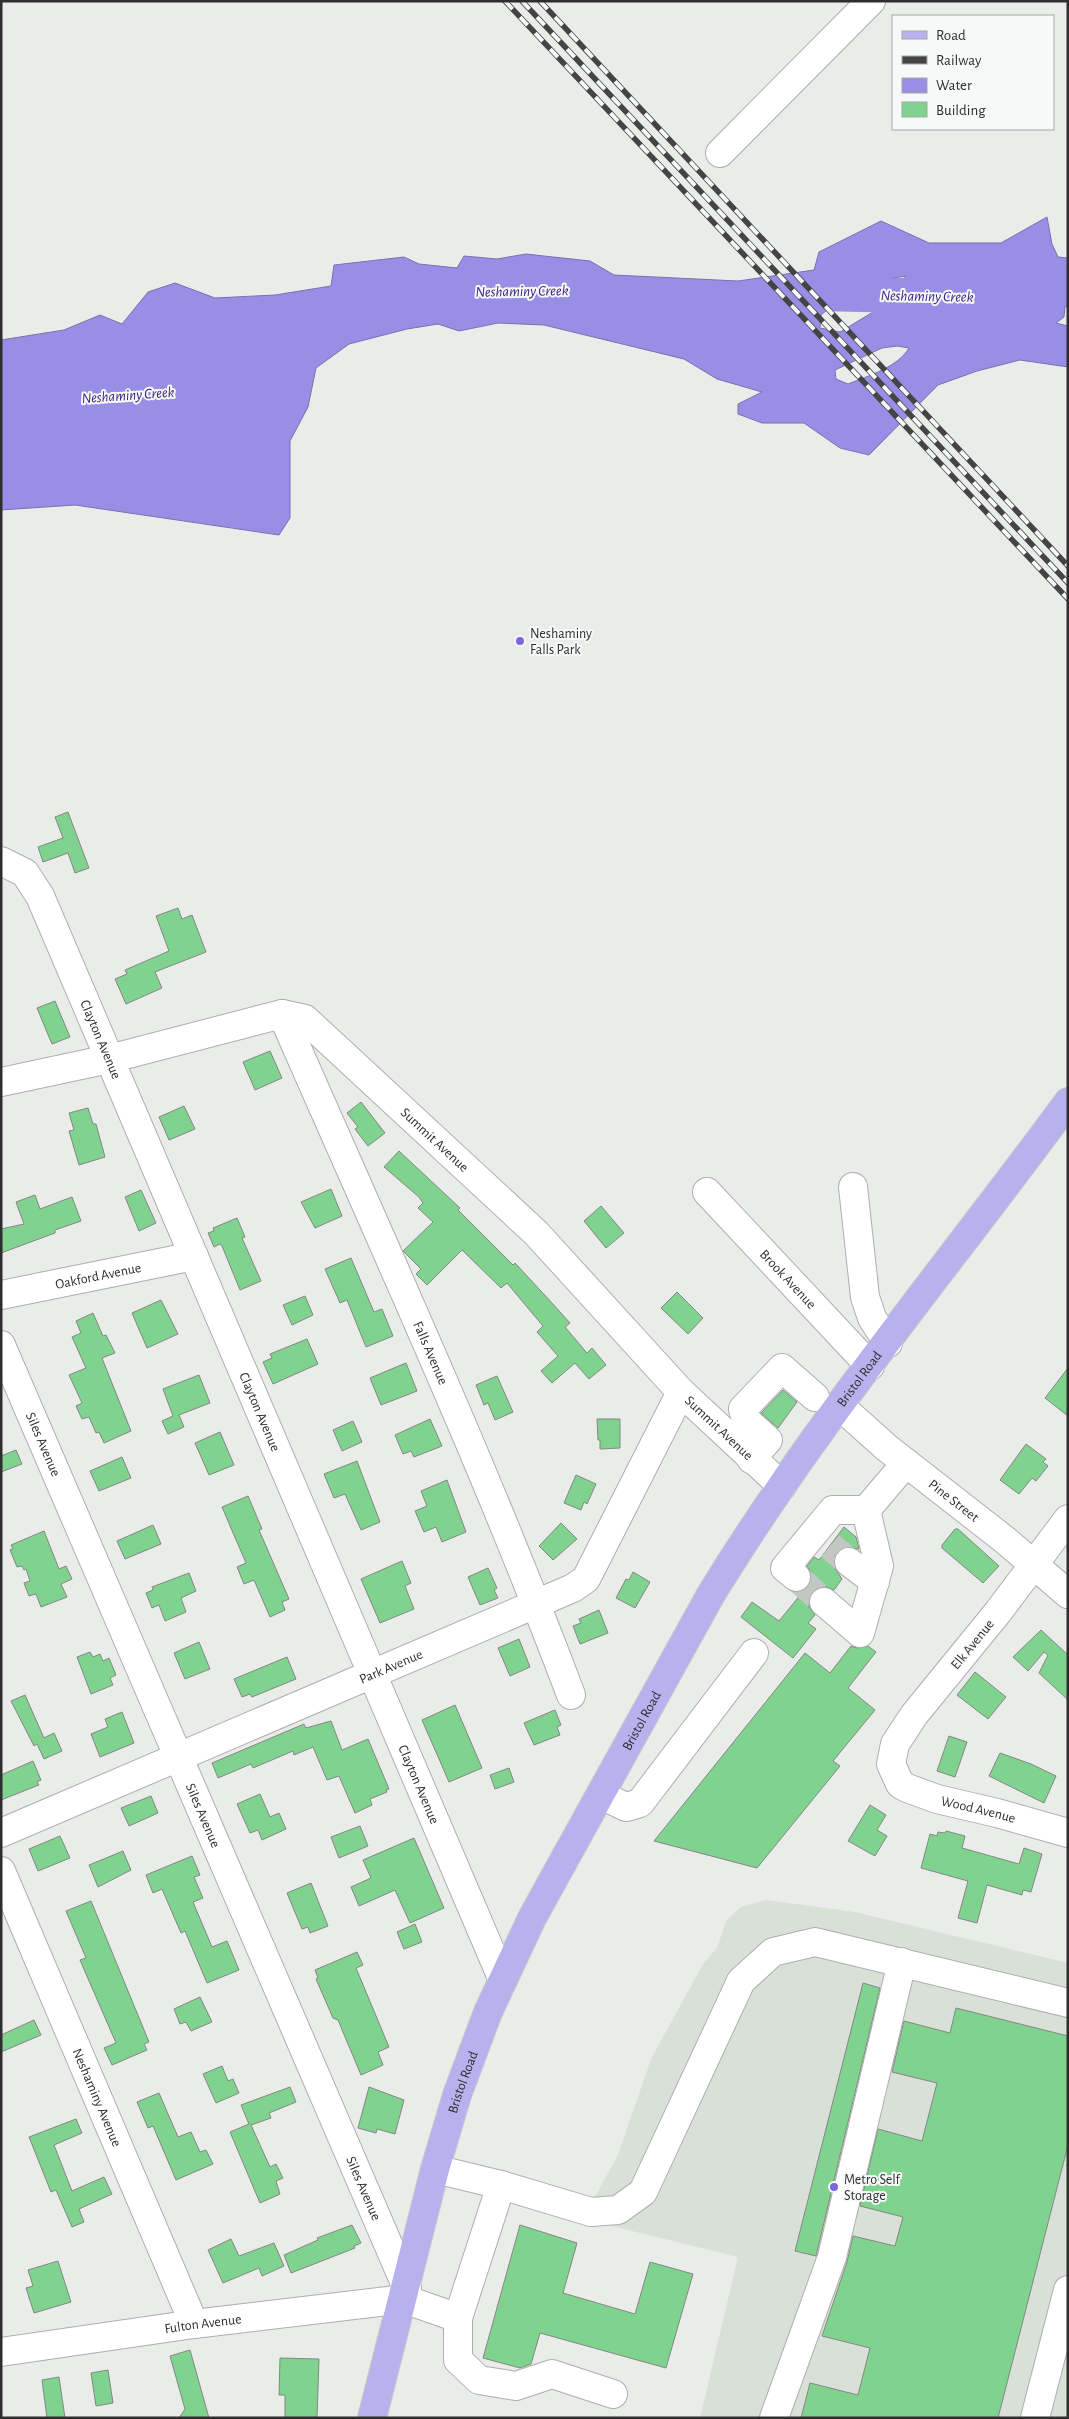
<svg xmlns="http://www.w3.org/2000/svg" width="1069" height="2419" viewBox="0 0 1069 2419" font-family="'Alegreya Sans',sans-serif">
<rect width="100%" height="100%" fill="#e9ece9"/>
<path fill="#d8e0d8" d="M766,1900L855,1912L1068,1963V2418H700L738,2257L583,2219L618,2155L651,2059L703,1964L717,1948L726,1921L741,1907Z"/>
<path fill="#998ee6" stroke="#7971ae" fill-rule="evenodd" d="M1047,217L1052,244L1058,257L1068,258V306L1065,307L1064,317L1056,323L1068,326V367L1020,360L977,371L938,385L869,455L840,448L804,423H762L738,414V404L762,392L717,379L684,359L544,325L498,323L459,331L438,324L407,329L349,344L316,368L308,407L290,441V518L279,535L75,505L1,510V340L64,330L100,315L122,324L148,292L175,283L215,298L275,295L331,286L334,265L404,257L419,264L457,268L464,256L497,259L526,254L590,261L614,275L738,281L814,270L819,252L881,221L929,243H1001ZM906,276C896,293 878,283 873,312L840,332L820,328L821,315L852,289L876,286L887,279ZM897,346L909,348C898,367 868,376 848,384L836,379L835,370L882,348Z"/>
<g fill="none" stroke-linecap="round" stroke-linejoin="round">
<path stroke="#998ee6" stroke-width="35" d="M797,293L928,296"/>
</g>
<path fill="#7fd38f" stroke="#848784" d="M68,812L89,868L75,873L68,853L43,862L38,847L63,838L55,817Z
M178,908L182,919L192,915L206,952L155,972L162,988L126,1004L115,979L127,974L125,970L169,951L156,916Z
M55,1001L70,1037L52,1044L37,1008Z
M270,1051L282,1078L255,1090L243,1062Z
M361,1102L385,1133L368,1146L355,1129L358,1127L347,1113Z
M184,1106L195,1129L169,1140L159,1117Z
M88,1108L93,1124H96L105,1157L79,1165L69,1131L74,1130L69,1113Z
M399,1151L460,1208L458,1210L513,1265L515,1263L552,1303L570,1323L565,1327L587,1353L592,1348L606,1365L589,1379L575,1363L552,1383L541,1371L558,1356L537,1332L543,1326L507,1283L501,1288L462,1250L427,1285L416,1274L421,1269L403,1251L433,1222L418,1208L423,1203L419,1197L384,1167Z
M331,1189L342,1216L315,1228L301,1202Z
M141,1190L156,1223L139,1231L125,1197Z
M35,1195L40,1209L72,1197L81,1221L55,1230V1233L1,1253V1229L24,1224L16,1202Z
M601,1206L624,1233L606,1248L584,1221Z
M237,1218L245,1237L242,1238L261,1281L240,1290L222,1246L220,1244L214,1247L208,1233L214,1231L213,1228Z
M351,1258L374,1312L382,1309L393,1336L366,1347L347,1300L340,1303L325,1269Z
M677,1292L703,1318L688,1334L661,1308Z
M305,1296L313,1315L292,1325L283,1305Z
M161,1300L178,1334L147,1348L132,1313Z
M93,1313L103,1336L106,1335L115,1353L102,1358L131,1431L104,1443L99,1432L96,1433L89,1417L82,1419L76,1406L82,1403L69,1375L86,1368L72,1337L81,1333L76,1321Z
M307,1339L318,1364L273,1384L263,1362L272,1358L270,1354Z
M406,1363L417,1391L381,1405L370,1378Z
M1068,1368V1416L1045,1398Z
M199,1375L210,1403L179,1415L184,1427L168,1434L162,1421L173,1416L163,1389Z
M497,1376L513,1412L495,1420L488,1403L484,1405L476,1385Z
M783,1390L797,1402L778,1428L761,1413Z
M430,1419L442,1446L414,1457L411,1451L403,1454L395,1435Z
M597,1419H620V1448L600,1449V1440H598Z
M353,1421L362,1442L342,1451L333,1430Z
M220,1432L234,1465L209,1475L195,1443Z
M1026,1444L1046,1459L1043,1462L1048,1466L1036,1481L1032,1478L1019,1494L1000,1480Z
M16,1450L22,1464L1,1472V1456Z
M122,1457L131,1478L99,1491L90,1471Z
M357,1461L380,1522L361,1530L345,1494L334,1498L324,1474Z
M576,1475L596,1484L587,1504L584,1502L581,1510L564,1503Z
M447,1480L466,1532L442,1542L436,1527L424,1532L415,1511L427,1506L421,1491Z
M248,1496L262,1529L259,1530L289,1599L282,1602L285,1610L270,1617L254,1580L244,1584L237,1567L246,1563L222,1507Z
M561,1523L577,1539L553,1560L539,1546Z
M153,1525L161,1544L125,1559L117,1541Z
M844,1527L856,1537L859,1549L844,1547L836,1553L834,1559V1567L842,1579L834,1590L827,1587H819L812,1592L809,1599V1607L815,1615L808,1623L816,1629L793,1658L741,1617L752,1602L779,1621L801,1594L799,1592L808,1586L811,1579V1572L807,1566L814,1557L819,1560Z
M955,1529H958L999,1566L983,1583L942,1548V1545Z
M44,1531L59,1569L66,1566L72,1579L61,1584L67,1597L41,1607L36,1594L29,1596L24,1583L30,1581L26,1569L24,1570L22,1566L17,1567L10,1550L13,1549L11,1545Z
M402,1561L411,1583L405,1586L414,1609L380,1623L361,1579Z
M488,1568L497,1588L494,1590L498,1598L480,1605L468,1577Z
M633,1572L650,1582L635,1608L616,1598L626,1579L629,1580Z
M189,1573L196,1591L181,1598L186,1612L165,1621L159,1605L152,1608L146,1593L153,1590L152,1587Z
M599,1610L608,1633L580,1644L573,1626L581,1623L579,1619Z
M1041,1630L1068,1655V1700L1039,1673L1048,1655L1044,1652L1028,1671L1013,1657Z
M519,1639L530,1667L510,1676L498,1648Z
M199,1642L210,1669L185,1679L174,1653Z
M851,1646L857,1648L868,1646L876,1652L848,1688L875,1710L833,1761L840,1766L757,1868L654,1841L805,1653L830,1673Z
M90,1652L93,1657L100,1654L103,1661L109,1658L116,1675L110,1678L113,1685L91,1694L77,1657Z
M287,1657L296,1679L252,1697L250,1694L242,1697L234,1679Z
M975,1672L1006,1697L988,1719L957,1695Z
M25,1695L44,1738L54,1733L62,1751L44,1759L37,1744L34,1746L11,1701Z
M455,1705L482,1768L449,1782L422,1720Z
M555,1710L561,1725L557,1727L560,1735L534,1745L524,1723Z
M122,1712L134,1743L100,1757L91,1734L108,1727L105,1719Z
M331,1721L342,1750L368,1739L389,1789L386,1790L387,1792L370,1799L372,1805L355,1813L339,1776L327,1780L313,1747L294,1755L293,1751L253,1768L251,1764L218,1778L212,1763L304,1724L306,1728Z
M949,1736L967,1742L955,1777L937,1771Z
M1000,1753L1031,1764L1056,1776L1044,1803L989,1776Z
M33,1761L41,1780L37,1782L39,1785L1,1800V1775Z
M509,1768L514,1782L495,1789L490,1775Z
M260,1794L270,1817L279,1813L286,1829L262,1840L258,1830L250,1833L237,1804Z
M151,1796L158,1813L129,1826L121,1808Z
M870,1805L886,1815L877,1830L887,1836L875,1856L848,1841Z
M360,1826L368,1846L339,1858L331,1837Z
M946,1831L965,1836L962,1848L1019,1864L1024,1848L1042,1854L1031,1892L1023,1890L1022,1895L987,1885L977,1923L958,1918L968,1881L921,1868L930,1834L937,1836L938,1832L945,1833Z
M60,1836L70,1858L38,1871L29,1849Z
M414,1838L444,1908L410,1923L395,1890L359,1906L351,1887L371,1878L363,1860Z
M123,1851L131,1870L98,1887L89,1865Z
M192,1856L200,1875L194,1877L203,1898L193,1902L212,1947L227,1941L239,1970L207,1983L185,1931L181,1933L162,1889L153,1893L146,1875Z
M311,1883L328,1926L310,1933L308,1927L302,1929L287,1893Z
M91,1901L149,2042L144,2044L147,2050L112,2065L104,2048L116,2043L80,1960L86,1958L66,1911Z
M415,1924L422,1942L404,1949L397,1932Z
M357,1952L363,1965L356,1968L389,2047L378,2052L383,2065L361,2075L338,2020L333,2018L316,1979L318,1978L315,1970Z
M863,1983L880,1988L816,2256L795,2251Z
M200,1997L212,2022L191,2031L186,2022L180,2024L174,2009Z
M956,2008L1068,2036V2145L998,2418H801L810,2383L858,2395L870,2348L822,2336L847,2262L853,2236L895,2246L903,2217L860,2206L878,2129L922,2141L937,2083L892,2072L904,2021L950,2033Z
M34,2020L41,2035L1,2052V2035Z
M222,2066L228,2081L233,2079L239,2093L216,2103L203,2074Z
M290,2087L296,2102L269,2113L271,2118L251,2125L270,2167L276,2164L283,2178L276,2181L280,2194L260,2203L230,2132L249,2124L241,2105Z
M369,2087L404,2100L395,2134L377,2129L376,2133L358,2128Z
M159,2093L178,2137L191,2132L200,2152L206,2150L213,2164L176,2180L153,2126L148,2128L137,2102Z
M76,2119L82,2133L54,2145L72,2191L104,2177L112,2194L79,2209L84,2222L72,2227L56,2190L51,2192L29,2137Z
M352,2225L361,2243L354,2246L355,2248L291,2273L284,2255L318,2240L317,2238Z
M520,2225L577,2243L563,2293L635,2314L650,2262L693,2274L666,2368L540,2333L531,2364L520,2368L483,2358Z
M231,2239L239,2256L274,2243L284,2266L262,2276L259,2268L223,2283L208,2250Z
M58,2261L71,2302L34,2313L26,2288L33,2286L28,2270Z
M190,2350L209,2418H179L185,2409L170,2356Z
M280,2358L319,2359L317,2418H285V2395H279Z
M108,2370L113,2403L96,2406L91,2373Z
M59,2377L65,2418H47L42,2380Z"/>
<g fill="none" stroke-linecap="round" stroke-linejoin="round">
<path stroke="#c3c6c3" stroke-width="28" stroke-dasharray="28 14" stroke-linecap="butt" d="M830,1546L849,1562
M796,1577L824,1602"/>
<g stroke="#acafad" stroke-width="30">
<g id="minor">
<path d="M720,153L871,1"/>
<path id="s1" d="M1,861L25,873L40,896L502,1978"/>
<path id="s2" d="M282,1014C381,1240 484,1464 571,1695"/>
<path id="s3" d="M1,1082L109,1059L282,1014L305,1019L536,1233L681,1392L782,1486"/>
<path d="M853,1187L865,1297L872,1318L888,1343"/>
<path id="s4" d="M707,1192L870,1366"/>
<path id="s5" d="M1,1295L194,1256"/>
<path id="s6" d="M1,1345L407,2288"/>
<path id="s7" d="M840,1406L887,1448L1005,1540L1068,1594"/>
<path d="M751,1459L768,1440L746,1420L743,1409L782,1368L815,1397"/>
<path id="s8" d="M1068,1519L998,1612L914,1715L895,1744L891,1764L900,1784L907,1788L937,1799L997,1813L1068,1833"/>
<path d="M849,1562L875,1582"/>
<path d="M796,1577L785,1568L833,1510H866L906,1463"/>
<path d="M824,1602L860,1633L879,1566L866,1510"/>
<path d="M601,1795L626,1807L640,1803L754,1653"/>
<path id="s9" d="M1,1833L573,1588L586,1579L681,1392"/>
<path id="s10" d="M1,1871L194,2324"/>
<path d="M435,2169L501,2185L591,2212L618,2210L643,2192L741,1981L773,1952L815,1942L1068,2003"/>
<path d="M458,2318V2360L479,2380L516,2386L552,2374L613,2394"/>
<path id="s11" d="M1,2352L194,2324L404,2299L458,2318L501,2185"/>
<path d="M774,2418L832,2257L902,1962"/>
<path d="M1035,2418L1068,2290"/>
</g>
</g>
<g stroke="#c8c9c8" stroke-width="30">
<g id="major">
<path id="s12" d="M372,2418L435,2169L457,2095L488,2012L532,1918L710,1596C816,1422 948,1266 1068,1102"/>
</g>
</g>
<use href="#minor" stroke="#fff" stroke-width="28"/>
<use href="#major" stroke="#b9b1ee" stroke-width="28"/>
<g stroke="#434443" stroke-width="5.5">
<path id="rail" d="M505,1L1068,599
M522,1L1068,583
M540,1L1068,566"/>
</g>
<use href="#rail" stroke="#f6f9f7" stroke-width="4" stroke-dasharray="11" stroke-linecap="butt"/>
</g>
<g fill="#7b65e0" stroke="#f6f9f7" stroke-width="2">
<circle cx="520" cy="641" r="5"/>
<circle cx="834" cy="2187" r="5"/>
</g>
<g text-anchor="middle" stroke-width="4" stroke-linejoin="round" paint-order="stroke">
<g font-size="14" fill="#2d2e2d" stroke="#f6f9f7" text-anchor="start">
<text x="530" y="638">Neshaminy<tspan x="530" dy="16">Falls Park</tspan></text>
<text x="844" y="2184">Metro Self<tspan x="844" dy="16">Storage</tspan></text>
</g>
<g font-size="14" fill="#2d2e2d" stroke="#f6f9f7">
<text dy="5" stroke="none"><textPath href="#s1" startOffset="210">Clayton Avenue</textPath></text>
<text dy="5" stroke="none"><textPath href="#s3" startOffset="490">Summit Avenue</textPath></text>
<text dy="5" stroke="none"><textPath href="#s5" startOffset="99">Oakford Avenue</textPath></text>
<text dy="5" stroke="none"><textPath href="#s4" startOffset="119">Brook Avenue</textPath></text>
<text dy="5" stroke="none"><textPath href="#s2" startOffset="370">Falls Avenue</textPath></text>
<text dy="5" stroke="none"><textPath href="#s12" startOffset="1158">Bristol Road</textPath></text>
<text dy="5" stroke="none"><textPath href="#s1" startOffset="615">Clayton Avenue</textPath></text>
<text dy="5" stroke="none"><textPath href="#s3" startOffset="895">Summit Avenue</textPath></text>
<text dy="5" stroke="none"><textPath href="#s6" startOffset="108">Siles Avenue</textPath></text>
<text dy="5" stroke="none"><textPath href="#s7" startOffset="148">Pine Street</textPath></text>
<text transform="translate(972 1644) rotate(-51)" y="5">Elk Avenue</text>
<text dy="5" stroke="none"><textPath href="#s9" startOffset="424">Park Avenue</textPath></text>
<text dy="5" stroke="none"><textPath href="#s12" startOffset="752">Bristol Road</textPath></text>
<text dy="5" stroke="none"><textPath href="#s1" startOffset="1020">Clayton Avenue</textPath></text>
<text dy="5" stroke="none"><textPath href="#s8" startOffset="409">Wood Avenue</textPath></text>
<text dy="5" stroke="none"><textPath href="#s6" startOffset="512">Siles Avenue</textPath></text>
<text dy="5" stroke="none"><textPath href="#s12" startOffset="348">Bristol Road</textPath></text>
<text dy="5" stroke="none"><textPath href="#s10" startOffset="246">Neshaminy Avenue</textPath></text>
<text dy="5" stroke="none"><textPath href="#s6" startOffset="918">Siles Avenue</textPath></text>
<text dy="5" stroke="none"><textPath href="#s11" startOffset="204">Fulton Avenue</textPath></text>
</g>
<g font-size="15" font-style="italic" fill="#3c2186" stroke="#f6f9f7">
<text transform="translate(522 291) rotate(-1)" y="5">Neshaminy Creek</text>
<text transform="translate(927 296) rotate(1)" y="5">Neshaminy Creek</text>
<text transform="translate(128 395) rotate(-4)" y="5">Neshaminy Creek</text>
</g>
</g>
<rect width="1069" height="2419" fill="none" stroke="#2d2e2d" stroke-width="5"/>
<rect x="892" y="15" width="162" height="115" fill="#f6f9f7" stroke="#a6a8a6"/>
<rect x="902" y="31" width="25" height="8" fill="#b9b1ee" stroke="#a6a8a6"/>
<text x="936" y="40" font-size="15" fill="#2d2e2d">Road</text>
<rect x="902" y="56" width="25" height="8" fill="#434443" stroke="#a6a8a6"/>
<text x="936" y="65" font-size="15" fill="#2d2e2d">Railway</text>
<rect x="902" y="78" width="25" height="15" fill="#998ee6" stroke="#a6a8a6"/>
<text x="936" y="90" font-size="15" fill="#2d2e2d">Water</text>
<rect x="902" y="102" width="25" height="15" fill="#7fd38f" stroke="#a6a8a6"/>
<text x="936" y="115" font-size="15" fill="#2d2e2d">Building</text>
</svg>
